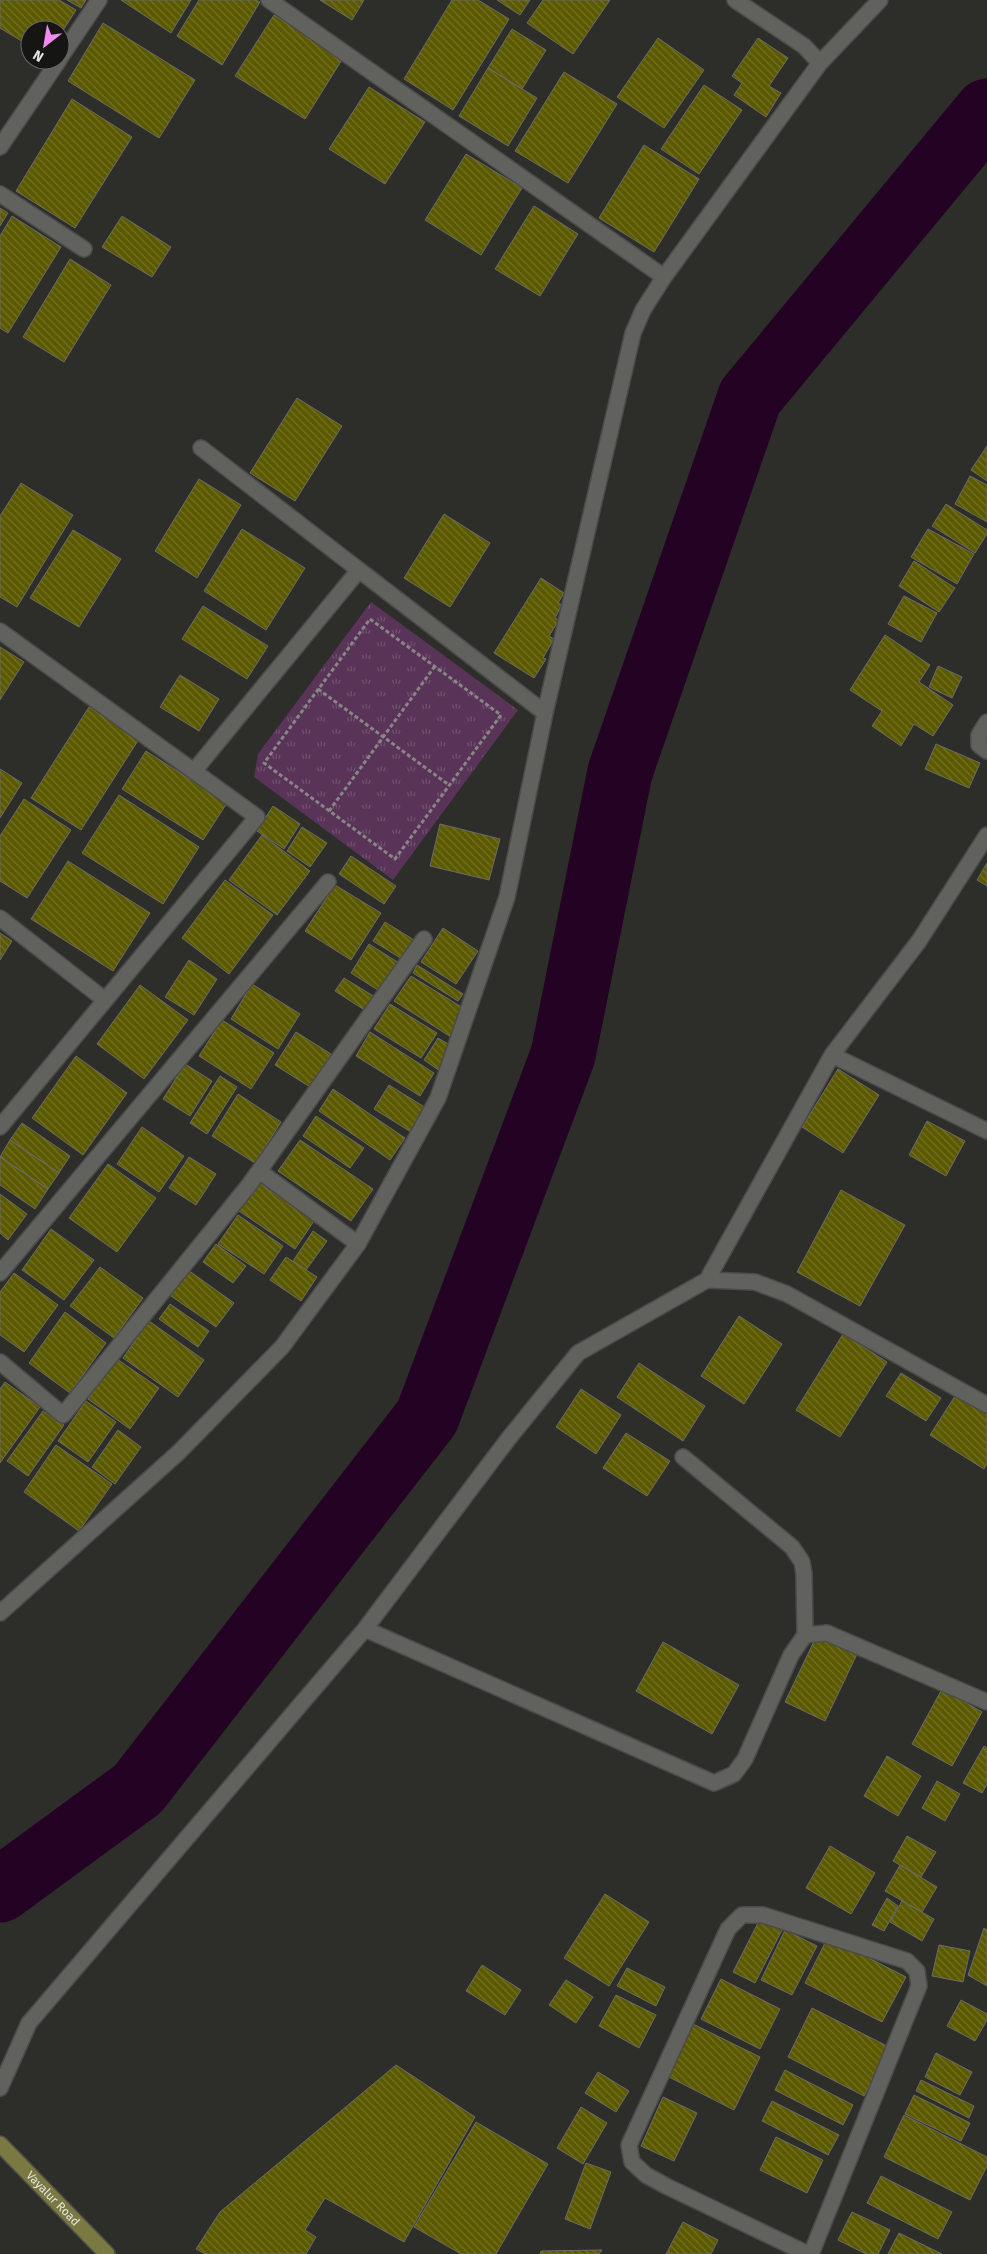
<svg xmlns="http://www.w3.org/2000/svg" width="987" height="2254" viewBox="0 0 987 2254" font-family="'Fira Sans',sans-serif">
<defs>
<pattern id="grass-tufts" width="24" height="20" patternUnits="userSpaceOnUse" patternTransform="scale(1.25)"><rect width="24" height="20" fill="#593458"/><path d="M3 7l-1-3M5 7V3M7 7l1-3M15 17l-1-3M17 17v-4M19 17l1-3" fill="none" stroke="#715170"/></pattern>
<pattern id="building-back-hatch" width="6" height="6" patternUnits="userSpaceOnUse" patternTransform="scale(1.25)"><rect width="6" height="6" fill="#5b5900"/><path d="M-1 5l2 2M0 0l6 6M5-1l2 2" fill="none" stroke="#727125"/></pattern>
</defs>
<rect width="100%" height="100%" fill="#2d2d2a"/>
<path fill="url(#grass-tufts)" d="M371,602L518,710L393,880L254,777L258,754Z"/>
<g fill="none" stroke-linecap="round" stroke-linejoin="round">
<path stroke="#230223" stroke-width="65" d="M0,1890L138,1789L427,1417L563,1055L620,772L750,397L987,111"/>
</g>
<path fill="url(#building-back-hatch)" stroke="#6b6b67" d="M0,0H59L76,10L60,35V30H30V46L0,28Z
M67,0H86L81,8Z
M121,0H191L171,33Z
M199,0H256L260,2L222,65L177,36Z
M320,0H364L352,20Z
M452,0H478L509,19L453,110L404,79Z
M497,0H530L520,15Z
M543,0H610L573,54L527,23Z
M274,15L343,58L305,119L235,76Z
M103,23L195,80L159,138L68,81Z
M512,29L546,50L522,89L488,68Z
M658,38L704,70L664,128L617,97Z
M758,38L788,58L769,86L781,93L766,117L734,95L742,83L732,76Z
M488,68L537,98L508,146L459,116Z
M564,72L617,104L568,183L515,151Z
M704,85L742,110L699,174L661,149Z
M369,87L425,122L385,184L329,149Z
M72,99L132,137L75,228L16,191Z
M644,145L699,179L654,252L599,218Z
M466,154L522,188L481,255L425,220Z
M534,206L578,234L540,296L495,269Z
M0,208L8,213L0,226Z
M12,216L61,247L8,333L0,328V236Z
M122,216L171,247L152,277L102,247Z
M70,259L111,285L64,362L23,337Z
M297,398L342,426L295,501L250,473Z
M987,446V481L971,470Z
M970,476L987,485V522L955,504Z
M199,479L241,505L197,578L155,551Z
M21,483L73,515L17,607L0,597V516Z
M946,504L987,530V534L975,553L932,526Z
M444,514L490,543L450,607L404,578Z
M242,529L305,568L266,630L204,591Z
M928,529L974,554L957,584L911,557Z
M73,530L121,559L79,627L30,598Z
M914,561L955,588L939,612L899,586Z
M541,578L564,593L558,603L562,605L555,618L559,620L549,636L554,639L543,658L546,659L534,678L494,653Z
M904,596L937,613L921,642L888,624Z
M203,606L268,646L247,679L182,639Z
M885,635L930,665L919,682L953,705L933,736L914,724L901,746L872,726L882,711L850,690Z
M0,647L24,662L0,700Z
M938,666L962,677L952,698L929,687Z
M180,675L219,699L199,731L160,707Z
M89,707L139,739L81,830L31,798Z
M936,744L980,763L969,788L925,769Z
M146,751L227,803L203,840L122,789Z
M0,769L22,783L0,818Z
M119,795L199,847L163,904L82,853Z
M24,799L71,830L27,898L0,881V836Z
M273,806L300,824L284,849L257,831Z
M440,824L500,839L489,880L430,866Z
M302,827L327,843L310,867L287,851Z
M262,835L310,871L277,915L229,880Z
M351,856L396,886L384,904L339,874Z
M68,861L150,913L113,971L31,919Z
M987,863V886L977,880Z
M225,880L273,915L229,974L182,938Z
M335,885L381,913L351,960L305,931Z
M385,922L414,940L402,959L373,941Z
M443,928L478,951L456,984L421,962Z
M0,933L12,941L0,960Z
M369,944L399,963L381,992L351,973Z
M189,960L217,979L194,1015L165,997Z
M417,965L463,994L458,1001L413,973Z
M411,976L468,1011L451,1037L394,1001Z
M344,978L375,997L366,1011L335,991Z
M252,984L300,1014L278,1049L231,1019Z
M140,985L188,1020L144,1079L97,1044Z
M390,1004L437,1033L421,1058L374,1029Z
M222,1020L274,1053L251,1089L199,1056Z
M296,1032L331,1054L310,1087L275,1065Z
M370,1032L434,1073L420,1096L356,1056Z
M438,1038L455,1048L440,1071L424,1060Z
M76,1056L127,1093L83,1155L32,1118Z
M185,1064L212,1081L190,1116L163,1099Z
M838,1069L879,1095L843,1153L802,1127Z
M220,1076L237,1087L207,1134L190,1123Z
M389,1085L426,1108L411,1132L374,1109Z
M333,1089L405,1138L390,1160L319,1111Z
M238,1094L281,1122L255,1163L212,1136Z
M316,1116L364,1148L350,1168L303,1136Z
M927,1121L965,1141L946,1176L909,1155Z
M22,1123L70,1156L59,1173L10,1140Z
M142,1127L184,1156L159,1192L117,1164Z
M10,1140L59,1173L48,1189L0,1157Z
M300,1140L373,1189L351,1221L278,1171Z
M0,1157L48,1189L35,1209L0,1185Z
M189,1157L216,1174L196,1205L169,1188Z
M108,1164L156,1198L117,1252L69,1218Z
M258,1182L314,1221L295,1249L239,1211Z
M841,1190L905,1225L860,1306L797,1272Z
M0,1194L27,1214L8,1240L0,1233Z
M238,1215L283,1246L264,1274L218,1244Z
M51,1229L94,1260L64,1300L22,1270Z
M313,1231L327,1241L306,1270L293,1261Z
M216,1244L246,1266L233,1283L203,1262Z
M286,1257L317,1277L301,1301L270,1280Z
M100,1267L143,1298L114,1338L70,1306Z
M188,1270L234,1303L216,1327L171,1296Z
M14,1273L58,1305L24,1352L0,1335V1292Z
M170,1304L209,1331L198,1347L159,1319Z
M65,1312L106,1343L70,1393L29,1363Z
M739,1316L782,1344L744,1404L701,1376Z
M149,1321L204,1360L178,1397L123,1358Z
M843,1334L887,1362L840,1437L796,1410Z
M117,1359L159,1388L130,1429L88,1399Z
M639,1363L705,1406L683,1441L617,1397Z
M901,1373L941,1398L926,1421L886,1396Z
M5,1382L40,1407L0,1463V1389Z
M581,1389L621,1415L596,1454L556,1427Z
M957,1393L987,1412V1464L984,1469L930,1435Z
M86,1401L116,1422L88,1462L58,1441Z
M43,1411L64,1425L28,1476L7,1461Z
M118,1430L141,1447L115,1484L92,1467Z
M626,1433L670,1461L647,1496L603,1468Z
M56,1445L112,1484L79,1531L24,1492Z
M817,1635L857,1654L825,1721L785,1702Z
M663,1642L739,1685L712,1734L636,1691Z
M942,1689L982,1712L952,1766L912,1744Z
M984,1746L987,1748V1784L982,1793L963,1783Z
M887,1756L921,1776L898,1816L864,1796Z
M937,1781L960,1794L945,1821L922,1808Z
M907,1836L936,1852L921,1877L893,1861Z
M830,1846L875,1873L851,1914L806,1888Z
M900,1865L937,1887L922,1912L885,1891Z
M605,1894L649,1922L609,1986L564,1958Z
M887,1898L898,1906L884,1931L872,1925Z
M902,1901L934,1919L922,1941L890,1922Z
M760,1919L782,1930L755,1983L733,1972Z
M984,1928L987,1930V1986L968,1975Z
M785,1930L817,1946L792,1995L761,1980Z
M828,1937L906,1977L882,2022L805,1983Z
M939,1945L970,1951L963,1982L932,1976Z
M482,1965L521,1990L505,2015L466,1991Z
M627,1968L665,1987L656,2006L617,1986Z
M721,1979L780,2009L760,2049L701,2019Z
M566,1980L593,1997L576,2023L549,2005Z
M616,1995L656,2015L639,2048L599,2026Z
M961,2000L987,2014V2020L975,2041L947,2026Z
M812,2008L889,2047L864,2096L788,2057Z
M693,2024L760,2057L734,2110L667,2076Z
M936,2053L972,2072L960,2095L925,2077Z
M396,2065L475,2117L404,2242L325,2198L305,2230L316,2237L306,2254H205L196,2249L220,2212Z
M785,2070L853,2105L843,2125L775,2090Z
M598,2072L629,2091L616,2112L585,2093Z
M921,2080L974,2106L969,2118L916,2091Z
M914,2095L970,2123L961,2141L905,2114Z
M663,2097L697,2113L674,2161L641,2146Z
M772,2101L839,2135L828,2155L762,2121Z
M581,2107L607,2123L583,2164L557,2148Z
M904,2115L987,2157V2166L970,2200L884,2157Z
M476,2122L548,2164L496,2254H461L414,2227Z
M776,2137L823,2160L807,2193L760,2170Z
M586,2163L611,2172L590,2229L565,2219Z
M881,2176L952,2212L938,2239L867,2203Z
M852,2212L890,2230L878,2254H866L838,2240Z
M683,2222L718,2240L711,2254H666Z
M899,2233L942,2254H888Z
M602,2250L599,2254H540L541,2251Z"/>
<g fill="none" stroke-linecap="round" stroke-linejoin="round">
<g stroke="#4b4b49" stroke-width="18">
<path id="street" d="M269,0L664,277
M735,0L804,46L820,63
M60,58L99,0
M0,147L59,60
M0,194L84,249
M201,448L359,570
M0,631L257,817L0,1127
M987,722L979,735V745L987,751
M194,771L359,570L545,713
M987,835L919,941L832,1055L987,1131
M0,918L105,1000
M259,1171L358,1244
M0,1273L328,882
M707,1280L832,1055
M0,1362L63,1415L249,1185L424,939
M683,1457L792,1547L802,1562L804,1574L805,1635
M0,1613L179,1452L282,1347L358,1244L438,1098L507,897L545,713L633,333L643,310L664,277L820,63L880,0
M365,1629L714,1783L734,1774L745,1759L791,1655L805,1635L827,1633L987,1702
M0,2088L29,2023L365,1629L509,1438L578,1353L707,1280L755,1282L787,1294L987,1405
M808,2254L666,2186L646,2175L632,2162L629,2145L728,1929L742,1915H763L907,1961L917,1971L919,1986L811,2254"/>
</g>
<g stroke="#4b4b49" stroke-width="18">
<g id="secondary">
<path id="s1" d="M0,2144L107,2254"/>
</g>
</g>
<path stroke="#878784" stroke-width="3" stroke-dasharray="4 2.5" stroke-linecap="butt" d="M370,619L501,715L395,859L264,763Z
M318,689L449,785
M329,811L435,666"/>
<use href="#street" stroke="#61615e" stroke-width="15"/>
<use href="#secondary" stroke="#7a7942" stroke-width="15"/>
</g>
<g text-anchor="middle" stroke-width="5" stroke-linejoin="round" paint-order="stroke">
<g font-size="12" fill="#e5e5e3" stroke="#151514">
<text dy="4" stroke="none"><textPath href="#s1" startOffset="76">Vayalur Road</textPath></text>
</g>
</g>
<g transform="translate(45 45) rotate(211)"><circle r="24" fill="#151514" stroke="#686867"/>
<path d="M0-4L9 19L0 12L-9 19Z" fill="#f38af1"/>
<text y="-8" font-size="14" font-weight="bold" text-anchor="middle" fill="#e5e5e3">N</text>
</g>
</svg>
